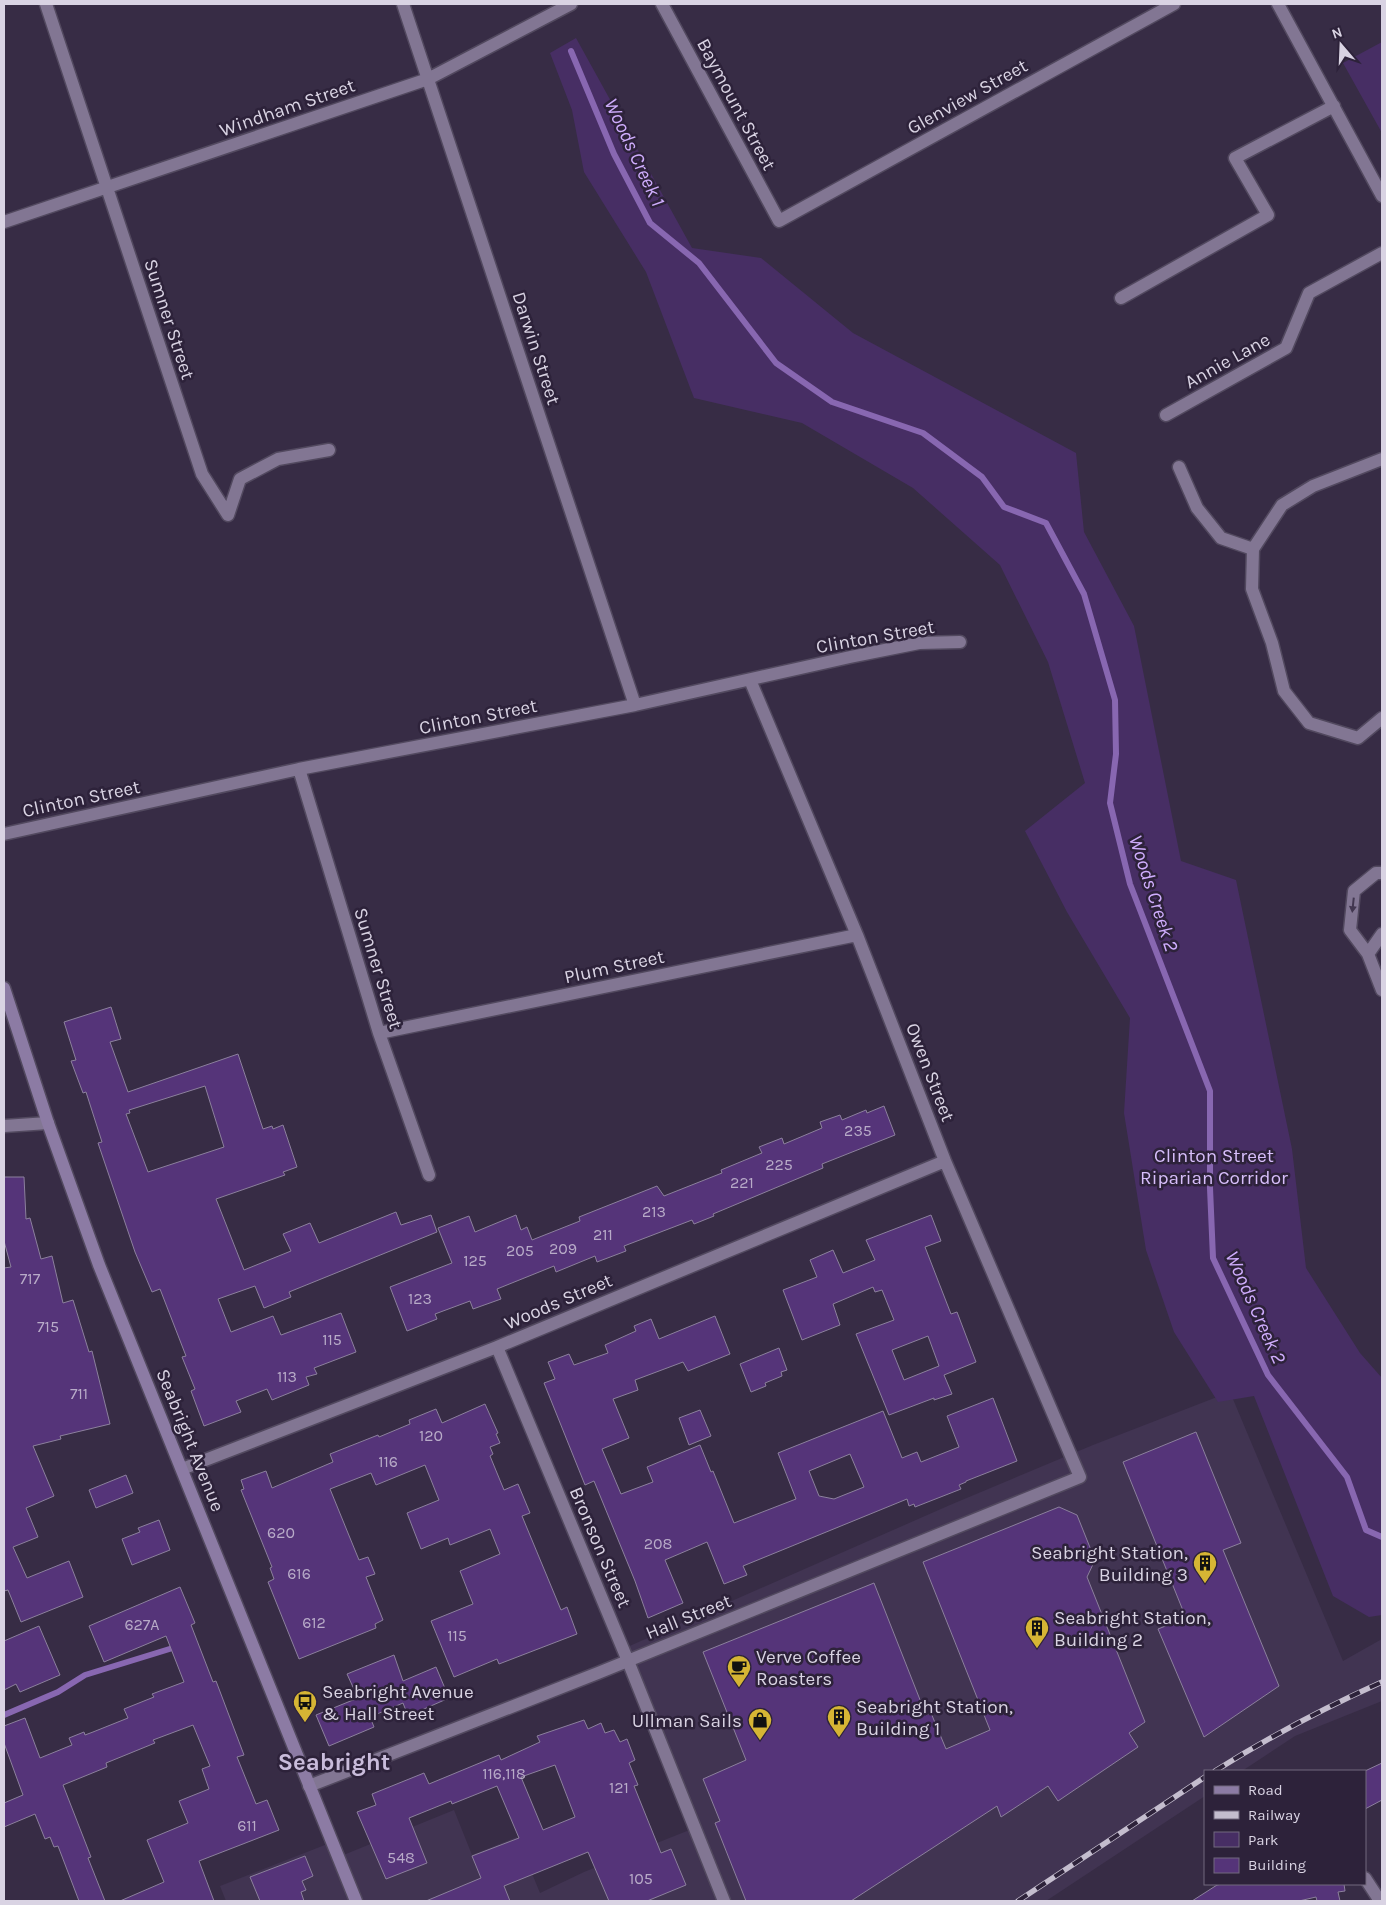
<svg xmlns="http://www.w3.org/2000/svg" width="1386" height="1905" viewBox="0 0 1386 1905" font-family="Karla,sans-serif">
<rect width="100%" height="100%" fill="#372c45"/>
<path fill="#413452" d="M1230,1392L1343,1661L1382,1639V1701L1295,1736L1242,1771H1205V1796L1046,1901H226L220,1886L335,1841L341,1856L454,1810L472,1855L517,1837L540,1893L584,1872L697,1827L625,1648L950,1505L1093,1445Z"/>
<path fill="#472e64" d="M576,38L692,248L761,258L853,333L1076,453L1084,532L1134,626L1181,861L1236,880L1292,1149L1306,1268L1360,1353L1382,1378V1615L1369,1617L1333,1596L1254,1396L1218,1402L1174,1332L1146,1250L1124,1113L1130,1018L1067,912L1025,831L1085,783L1048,662L1000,565L913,488L802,423L694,398L646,272L584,172L572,110L550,53Z
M1382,42V133L1343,63Z"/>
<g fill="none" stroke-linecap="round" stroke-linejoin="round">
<path stroke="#8867b1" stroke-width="6" d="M571,51L614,154L650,223L699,263L776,363L832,402L923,433L982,477L1004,507L1046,523L1084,594L1115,700L1116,754L1110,803L1130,884L1210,1091V1188L1213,1258L1268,1375L1347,1477L1366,1530L1382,1537
M4,1715L58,1692L85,1675L176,1647"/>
</g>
<path fill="#553479" stroke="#8c809d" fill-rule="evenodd" d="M111,1007L121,1039L110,1042L128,1092L238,1054L263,1129L272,1126L273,1129L283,1125L297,1167L283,1172L285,1175L216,1199L244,1270L291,1251L283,1234L310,1223L319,1243L396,1212L401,1225L431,1215L437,1232L289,1292L291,1297L264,1308L255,1286L218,1299L231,1332L273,1316L281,1335L341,1313L356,1352L314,1368L317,1374L306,1377L309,1385L272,1400L267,1389L236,1401L241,1412L204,1426L191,1391L195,1389L182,1357L186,1356L160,1289L152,1292L135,1252L98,1143L102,1142L86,1092L83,1093L71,1061L76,1060L64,1022ZM205,1086L224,1147L148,1172L126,1114L130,1113L129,1110Z
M884,1106L895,1135L822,1164L823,1168L713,1214L714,1216L694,1224L692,1220L624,1246L626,1251L597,1262L595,1256L556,1272L554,1266L497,1289L501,1299L473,1309L470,1301L435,1314L437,1319L407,1331L390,1287L452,1263L438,1228L469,1216L475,1232L516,1215L521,1230L527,1227L532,1240L580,1221L579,1217L657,1186L664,1196L722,1173L721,1170L762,1153L759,1147L782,1138L784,1144L822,1128L820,1122L840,1115L842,1120L866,1110L867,1113Z
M4,1177H24L26,1219L30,1218L41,1259L52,1256L63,1303L73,1300L89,1352L92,1351L110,1424L60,1436L61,1439L33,1446L54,1496L26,1508L38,1537L13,1547L27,1578L69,1561L83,1597L21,1622L8,1590L4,1591V1268L11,1267L4,1241Z
M931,1215L941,1241L925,1247L951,1314L957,1312L976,1362L944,1375L952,1394L934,1400V1398L889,1415L856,1334L894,1320L882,1290L875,1292L873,1287L833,1304L840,1325L802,1340L783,1290L817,1277L810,1260L833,1250L843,1273L875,1260L866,1240ZM928,1336L939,1366L904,1380L892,1350Z
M715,1316L730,1354L688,1371L683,1362L635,1380L638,1390L613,1399L629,1438L602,1449L621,1494L653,1482L647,1467L700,1445L711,1472L713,1471L734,1523L796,1499L778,1453L883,1411L902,1458L917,1452L921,1462L959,1447L947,1416L993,1398L1017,1461L966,1481V1482L959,1485L961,1489L915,1507L914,1504L909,1506L907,1499L743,1566L747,1575L724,1584L707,1542L665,1560L683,1603L648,1618L635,1581L594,1481L585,1485L544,1383L555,1379L548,1362L569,1354L574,1365L608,1353L605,1345L636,1331L634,1326L651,1319L659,1339ZM850,1454L864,1487L834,1499L819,1496L809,1471Z
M779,1348L787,1370L781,1372L782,1376L765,1383L766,1386L751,1392L740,1364Z
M485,1404L498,1433L496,1434L500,1443L490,1447L493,1454L490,1456L504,1490L518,1484L530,1513L522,1516L561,1610L567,1607L577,1634L499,1664L497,1659L454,1677L431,1621L473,1604L460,1571L500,1554L490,1529L450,1545L448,1538L421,1549L407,1513L439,1500L425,1465L376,1485L371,1473L330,1489L359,1560L368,1557L375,1574L366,1577L383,1620L375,1624L376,1628L299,1659L268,1582L274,1579L270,1568L272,1567L241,1490L244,1489L241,1480L266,1471L272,1488L333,1462L330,1454L378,1435L379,1437L410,1424L409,1420L436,1409L442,1423Z
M700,1410L711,1436L689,1445L679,1418Z
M1196,1432L1241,1543L1223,1550L1279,1686L1204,1737L1158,1629L1186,1618L1123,1462Z
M126,1475L133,1493L96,1508L89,1490Z
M1059,1507L1077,1515L1095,1560L1087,1577L1145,1722L1129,1733L1138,1747L1058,1801L1048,1786L1001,1817L997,1806L851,1901H746L715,1823L720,1821L703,1779L746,1760L703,1652L874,1583L926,1715L931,1713L946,1749L990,1730L923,1562Z
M159,1520L170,1550L132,1565L122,1539L140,1532L138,1528Z
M180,1587L195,1623L191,1625L213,1682L216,1681L244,1755L237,1757L256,1804L267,1800L279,1830L199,1861L214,1901H120L164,1882L147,1840L188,1823L179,1801L209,1789L202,1769L210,1766L193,1725L153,1740L155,1743L106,1763L107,1767L63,1785L91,1857L88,1858L105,1901H79L58,1846L54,1847L50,1837L45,1839L35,1814L4,1827V1803L23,1795L4,1743V1726L25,1718L40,1758L72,1745L69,1738L84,1732L85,1735L93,1732L128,1718L124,1709L154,1697L152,1694L184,1682L166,1636L104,1662L89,1626Z
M39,1626L60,1675L20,1692L16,1684L4,1690V1641Z
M394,1655L403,1681L436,1667L449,1698L408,1716L403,1703L370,1717L374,1727L329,1746L316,1715L358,1698L347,1674Z
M584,1720L588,1729L601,1723L605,1733L614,1730L620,1742L627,1739L635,1760L629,1763L638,1785L634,1786L661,1853L671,1849L686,1885L647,1901H609L588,1852L504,1886L510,1901H426L481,1878L472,1856L519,1838L497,1786L452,1804L451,1801L409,1818L427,1863L386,1879L357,1812L376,1805L372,1794L424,1773L429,1784L499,1755L501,1760L540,1742L537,1736ZM555,1765L575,1817L543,1830L521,1777Z
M1382,1763V1800L1365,1809V1771Z
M305,1856L313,1876L302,1881L306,1890L301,1892L304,1901H260L250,1877Z
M1222,1884H1344L1345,1891L1338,1892L1340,1901H1317L1316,1897L1299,1901H1192L1217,1885Z"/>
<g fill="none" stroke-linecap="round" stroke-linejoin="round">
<g stroke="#52495f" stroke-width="15">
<path id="minor" d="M46,4L202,474L228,515L240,479L278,459L329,450
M403,4L635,705
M662,4L779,221L1174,4
M1278,4L1382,196
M4,222L428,79L571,4
M1121,298L1268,215L1235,158L1334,106
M1166,415L1286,348L1309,293L1382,253
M1382,459L1313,486L1282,505L1253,549L1252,589L1272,643L1284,691L1309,723L1358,738L1382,718
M1179,467L1197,508L1221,538L1253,549
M299,769L379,1033L429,1175
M4,834L299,769L635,705L850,657L919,643L960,642
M1382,873H1376L1354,891L1350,930L1368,954L1382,990
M1368,954L1382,934
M379,1033L857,935
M497,1347L628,1661L724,1901
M182,1469L497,1347L945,1161
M309,1786L598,1673L1080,1477L945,1161L857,935L750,680
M1365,1878L1380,1901"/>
</g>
<g stroke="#52495f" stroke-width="15">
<path id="tertiary" d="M4,1126L48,1123"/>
</g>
<g stroke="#52495f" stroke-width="15">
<path id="secondary" d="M4,988L48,1123L99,1265L356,1901"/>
</g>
<use href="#minor" stroke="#827693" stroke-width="12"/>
<use href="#tertiary" stroke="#827693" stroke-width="12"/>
<use href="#secondary" stroke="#8c7ba4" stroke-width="12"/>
<g stroke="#c4bdce" stroke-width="5.5">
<path id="rail" d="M1215,1771C1269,1737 1324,1708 1382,1682
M1018,1901L1205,1777"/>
</g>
<use href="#rail" stroke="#2d223a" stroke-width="4" stroke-dasharray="11" stroke-linecap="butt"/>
</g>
<defs><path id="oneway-solid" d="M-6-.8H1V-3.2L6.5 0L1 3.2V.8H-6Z" transform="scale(1.25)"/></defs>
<use fill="#423750" href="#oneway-solid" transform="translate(1353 905) rotate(96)"/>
<defs>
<g id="building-pin" transform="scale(1.25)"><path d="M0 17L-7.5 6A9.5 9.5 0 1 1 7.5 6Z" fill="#d6b534" stroke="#2d223a"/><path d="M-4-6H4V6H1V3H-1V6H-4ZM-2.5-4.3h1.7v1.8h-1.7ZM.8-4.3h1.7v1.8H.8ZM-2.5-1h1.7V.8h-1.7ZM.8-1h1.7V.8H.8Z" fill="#111"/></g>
<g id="cafe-pin" transform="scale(1.25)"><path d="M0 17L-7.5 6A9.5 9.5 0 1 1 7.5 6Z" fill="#d6b534" stroke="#2d223a"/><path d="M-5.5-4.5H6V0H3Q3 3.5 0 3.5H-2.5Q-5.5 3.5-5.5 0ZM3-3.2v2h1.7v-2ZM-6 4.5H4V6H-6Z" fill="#111"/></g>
<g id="bus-pin" transform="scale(1.25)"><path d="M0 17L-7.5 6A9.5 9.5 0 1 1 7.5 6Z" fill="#d6b534" stroke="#2d223a"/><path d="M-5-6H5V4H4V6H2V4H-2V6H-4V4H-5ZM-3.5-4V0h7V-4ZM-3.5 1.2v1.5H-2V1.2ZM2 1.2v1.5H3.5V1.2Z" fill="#111"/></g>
<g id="shop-pin" transform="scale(1.25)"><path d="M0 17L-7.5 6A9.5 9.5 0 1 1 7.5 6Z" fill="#d6b534" stroke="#2d223a"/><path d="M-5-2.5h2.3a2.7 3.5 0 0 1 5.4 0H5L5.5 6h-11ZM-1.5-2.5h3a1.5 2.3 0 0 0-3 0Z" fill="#111"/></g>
</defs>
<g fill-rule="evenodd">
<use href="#building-pin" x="1205" y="1563"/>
<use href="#building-pin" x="1037" y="1628"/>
<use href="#cafe-pin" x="739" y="1667"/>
<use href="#bus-pin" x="305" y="1702"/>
<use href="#building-pin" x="839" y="1717"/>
<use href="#shop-pin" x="760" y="1720"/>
</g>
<g text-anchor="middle" stroke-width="5" stroke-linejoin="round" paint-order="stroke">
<g font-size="16" fill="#b8abc8">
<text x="858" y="1136">235</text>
<text x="779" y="1170">225</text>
<text x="742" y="1188">221</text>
<text x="654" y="1217">213</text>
<text x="603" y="1240">211</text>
<text x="563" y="1254">209</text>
<text x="520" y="1256">205</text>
<text x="475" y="1266">125</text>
<text x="30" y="1284">717</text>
<text x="420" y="1304">123</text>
<text x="48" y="1332">715</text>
<text x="332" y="1345">115</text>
<text x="287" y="1382">113</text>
<text x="79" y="1399">711</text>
<text x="431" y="1441">120</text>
<text x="388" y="1467">116</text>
<text x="281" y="1538">620</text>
<text x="658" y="1549">208</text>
<text x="299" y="1579">616</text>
<text x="314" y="1628">612</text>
<text x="142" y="1630">627A</text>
<text x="457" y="1641">115</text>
<text x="504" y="1779">116,118</text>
<text x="619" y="1793">121</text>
<text x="247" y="1831">611</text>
<text x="401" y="1863">548</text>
<text x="641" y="1884">105</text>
</g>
<g font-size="19" fill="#d9d3e3" stroke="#2d223a">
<text transform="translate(967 96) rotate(-29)" y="7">Glenview Street</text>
<text transform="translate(737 104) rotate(62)" y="7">Baymount Street</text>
<text transform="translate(287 107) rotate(-19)" y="7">Windham Street</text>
<text transform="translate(170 319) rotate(72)" y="7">Sumner Street</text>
<text transform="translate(537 348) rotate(72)" y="7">Darwin Street</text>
<text transform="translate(1227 360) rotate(-29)" y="7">Annie Lane</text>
<text transform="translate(875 636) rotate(-10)" y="7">Clinton Street</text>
<text transform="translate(478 716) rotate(-11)" y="7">Clinton Street</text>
<text transform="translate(81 798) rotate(-12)" y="7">Clinton Street</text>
<text transform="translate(614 966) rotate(-12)" y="7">Plum Street</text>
<text transform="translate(379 968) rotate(73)" y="7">Sumner Street</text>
<text transform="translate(931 1072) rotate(69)" y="7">Owen Street</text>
<text transform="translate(558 1301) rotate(-23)" y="7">Woods Street</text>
<text transform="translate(191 1440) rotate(68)" y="7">Seabright Avenue</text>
<text transform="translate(601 1547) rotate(67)" y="7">Bronson Street</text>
<text transform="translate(688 1616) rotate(-22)" y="7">Hall Street</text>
</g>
<g font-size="19" fill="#d7befb" stroke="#2d223a">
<text x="1214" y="1162">Clinton Street<tspan x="1214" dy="22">Riparian Corridor</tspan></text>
</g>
<g font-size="19" fill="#d9d3e3" stroke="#2d223a" text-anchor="start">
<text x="1188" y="1559" text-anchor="end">Seabright Station,<tspan x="1188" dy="22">Building 3</tspan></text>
<text x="1054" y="1624">Seabright Station,<tspan x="1054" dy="22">Building 2</tspan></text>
<text x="756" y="1663">Verve Coffee<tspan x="756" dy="22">Roasters</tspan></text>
<text x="322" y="1698">Seabright Avenue<tspan x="322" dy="22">&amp; Hall Street</tspan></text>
<text x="856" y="1713">Seabright Station,<tspan x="856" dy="22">Building 1</tspan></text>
<text x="742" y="1727" text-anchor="end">Ullman Sails</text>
</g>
<g font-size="20" font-style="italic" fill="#cfadfd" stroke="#2d223a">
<text transform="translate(635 152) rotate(65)" y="7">Woods Creek 1</text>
<text transform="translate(1154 893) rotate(72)" y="7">Woods Creek 2</text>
<text transform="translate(1256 1307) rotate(66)" y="7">Woods Creek 2</text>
</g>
<g font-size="24" font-weight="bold" fill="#c9bcdb" stroke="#2d223a">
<text x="334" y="1770">Seabright</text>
</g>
</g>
<rect width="1386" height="1905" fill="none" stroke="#d9d3e3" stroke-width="10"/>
<rect x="1204" y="1770" width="162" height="115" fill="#2d223a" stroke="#72697e"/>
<rect x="1214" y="1786" width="25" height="8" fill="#8c7ba4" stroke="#72697e"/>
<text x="1248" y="1795" font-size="15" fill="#d9d3e3">Road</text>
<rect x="1214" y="1811" width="25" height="8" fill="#c4bdce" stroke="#72697e"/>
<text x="1248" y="1820" font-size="15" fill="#d9d3e3">Railway</text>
<rect x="1214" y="1832" width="25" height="15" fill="#472e64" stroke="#72697e"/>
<text x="1248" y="1845" font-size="15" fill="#d9d3e3">Park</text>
<rect x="1214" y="1858" width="25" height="15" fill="#553479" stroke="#72697e"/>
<text x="1248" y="1870" font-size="15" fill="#d9d3e3">Building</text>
<g transform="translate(1341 45) rotate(341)" stroke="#2d223a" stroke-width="4" paint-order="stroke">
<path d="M0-4L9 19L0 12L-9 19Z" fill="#d9d3e3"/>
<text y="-8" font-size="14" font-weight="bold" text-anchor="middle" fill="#d9d3e3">N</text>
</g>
</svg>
